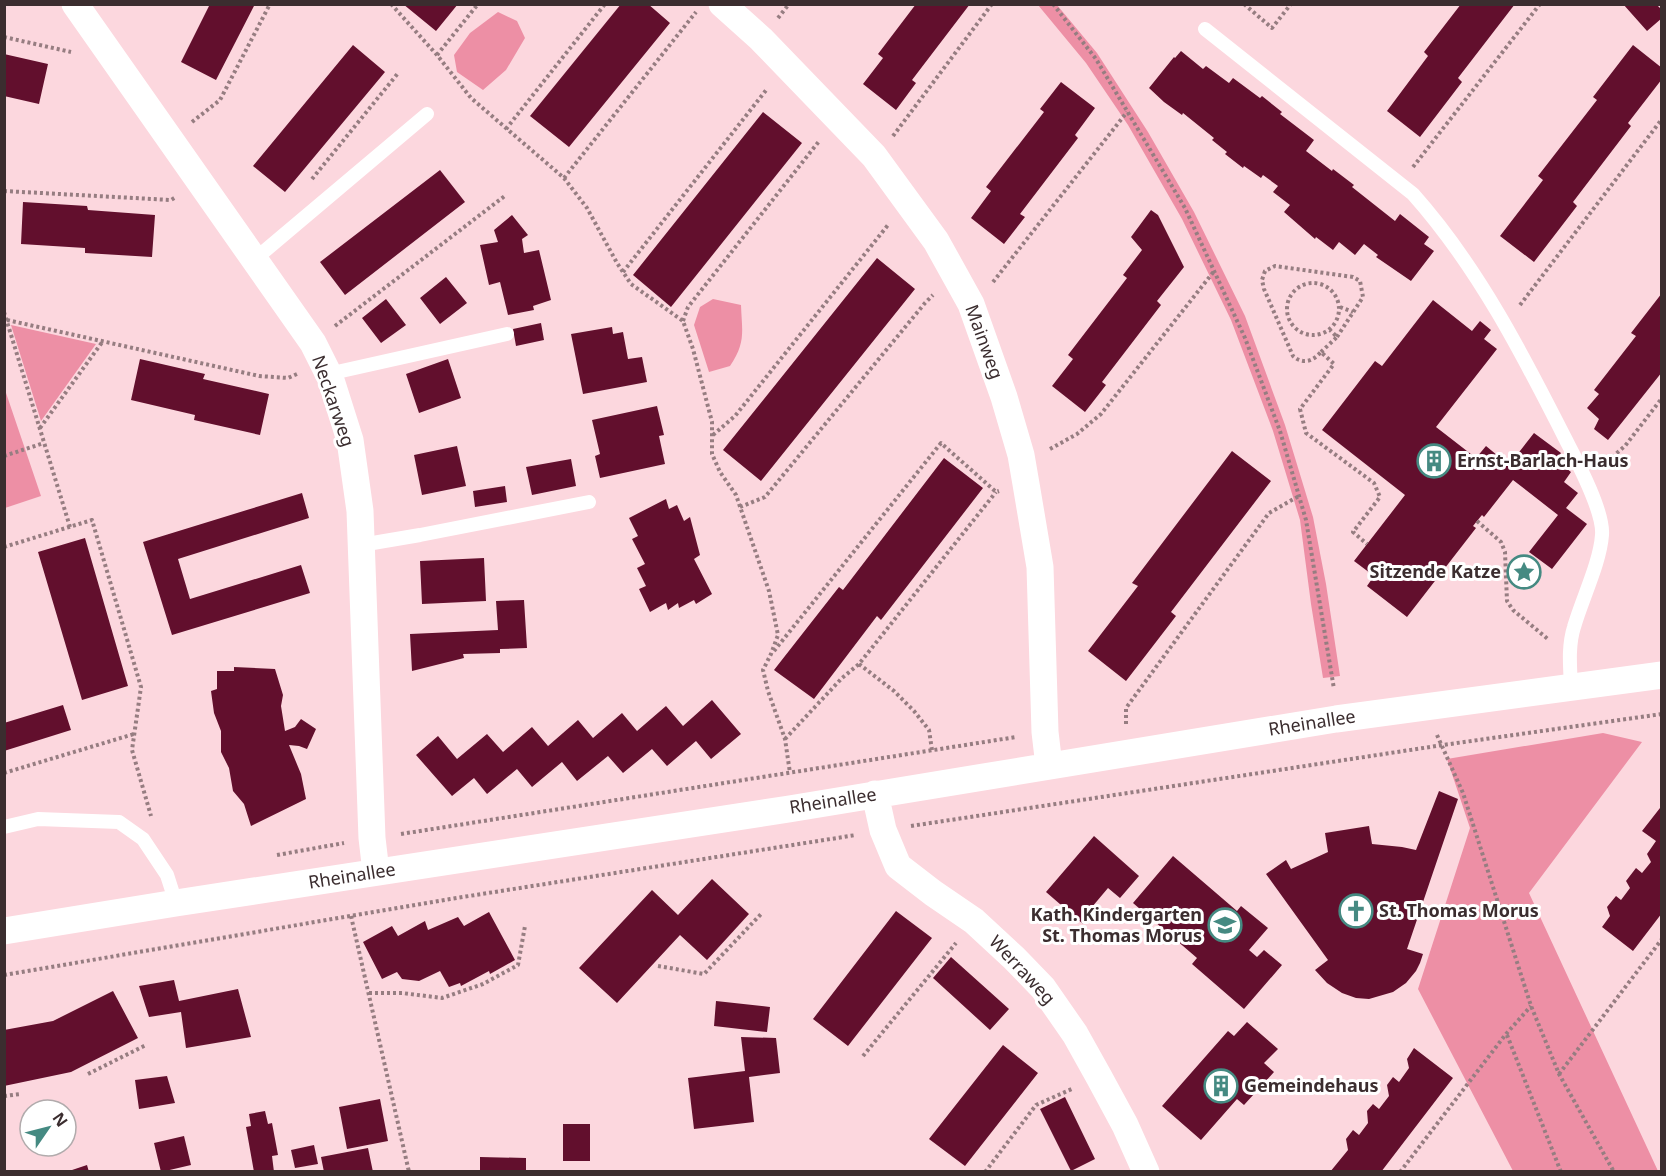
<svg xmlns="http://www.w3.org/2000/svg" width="1666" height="1176" viewBox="0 0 1666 1176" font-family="'Noto Sans',sans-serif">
<rect width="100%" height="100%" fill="#fcd7de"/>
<path fill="#ed8fa5" d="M1038,5H1057L1097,53L1148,132L1194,212L1245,316L1285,425L1313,517L1326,584L1340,676L1323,678L1311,604L1300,520L1273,431L1231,320L1182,219L1128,125L1086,63Z
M498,12L517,21L525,38L506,70L483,90L457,72L454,55L470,33Z
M713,299L741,305C742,332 746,342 730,366L709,372L694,325L700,307Z
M11,325L96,344L41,421Z
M4,387L41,496L5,508H4Z
M1603,733L1642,742L1529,893L1658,1171H1513L1418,989L1470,828L1447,759Z"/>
<path fill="#620f2d" d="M210,4H255L216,80L181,62Z
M403,4H458L436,31Z
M621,4H648L670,23L569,147L530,116Z
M916,4H970L912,80L916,83L896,110L863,84L883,58L878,54Z
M1461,4H1515L1458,78L1462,82L1420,137L1387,111L1428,56L1424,52Z
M1623,4H1656L1662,10V18L1647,31Z
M353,45L385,72L285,192L253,166Z
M1633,45L1662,68V79L1628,123L1631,126L1573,202L1577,206L1534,262L1500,236L1543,180L1538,176L1597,100L1593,97Z
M1181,51L1203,69L1206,66L1229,83L1233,78L1260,98L1262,96L1282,112L1280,114L1314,140L1306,151L1332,171L1333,169L1354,185L1352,187L1395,221L1400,214L1429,237L1424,244L1434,251L1411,281L1376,257L1378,255L1364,244L1355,255L1339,242L1333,250L1316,237L1315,239L1284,212L1290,205L1273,192L1278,186L1263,175L1261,178L1244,166L1243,168L1225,154L1227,152L1212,140L1214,138L1183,113L1182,115L1164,102L1149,88L1174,57L1175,58Z
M4,54L48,64L39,104L4,96Z
M1061,82L1095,108L1075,135L1078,138L1020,214L1025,217L1004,244L971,218L991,191L986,187L1044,112L1040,109Z
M763,112L802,143L671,307L633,275Z
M440,170L465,202L345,295L320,262Z
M23,202L87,206L88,210L155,215L152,257L85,253V248L21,244Z
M1151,210L1158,215L1184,267L1157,301L1161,305L1102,382L1106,385L1085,412L1052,386L1073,359L1068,355L1127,278L1123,275L1142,250L1131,237Z
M512,215L528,235L522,239L524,253L539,250L551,300L533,306L534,310L508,315L500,282L489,285L480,245L498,242L494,230Z
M877,258L915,289L761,481L723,450Z
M446,277L467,303L440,324L420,298Z
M1662,293V372L1608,440L1594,429L1599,419L1587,408L1599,394L1594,390L1636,336L1631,333Z
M386,299L406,325L381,343L362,318Z
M1433,300L1472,331L1480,321L1491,330L1484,339L1497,349L1436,427L1476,458L1486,446L1509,465L1534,433L1561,453L1556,460L1571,472L1564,482L1578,493L1566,508L1587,524L1552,569L1529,552L1558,515L1513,480L1484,517L1482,515L1477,521L1473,526L1476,528L1407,617L1367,586L1374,576L1354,561L1405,495L1322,430L1375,361L1382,366Z
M541,323L544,340L516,346L513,329Z
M612,327L613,334L623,332L628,359L642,357L647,382L583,394L571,334Z
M140,359L205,374L203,379L269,394L260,435L194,420L195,415L131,400Z
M448,359L461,398L419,413L406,374Z
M657,406L664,435L659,436L665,464L600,478L595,456L600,454L592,420Z
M457,446L466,486L422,495L414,455Z
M1232,451L1271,481L1171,612L1176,616L1126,681L1088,651L1138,586L1132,583Z
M944,458L983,488L881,620L877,616L814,699L774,670L839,587L843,590Z
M571,459L576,486L532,495L526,467Z
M505,486L507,502L475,507L473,491Z
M302,493L309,518L178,559L190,599L301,565L310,593L172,635L143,542Z
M666,499L669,509L677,505L684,521L690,517L700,555L694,559L712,594L696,604L694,600L679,608L678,603L668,610L666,603L650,612L639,589L646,586L637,568L645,564L632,539L638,536L629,518Z
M85,538L128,686L82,700L38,552Z
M484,558L486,601L422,604L420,561Z
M524,600L527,648L500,649V653L463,654L464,658L412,671L410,634L498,630L496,601Z
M234,667L275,669L283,695L281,706L285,731L295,727L301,719L316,729L307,749L299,746L289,745L301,774L306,799L251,826L244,804L233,791L229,768L221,752V731L214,713L211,691L217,689V671H234Z
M712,700L741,734L711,759L696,741L667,766L652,749L623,773L608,756L577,781L562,762L532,787L517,769L487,794L474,778L452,796L416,755L438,736L457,759L487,734L503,752L532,727L548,746L578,720L593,738L622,713L637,731L666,706L683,726Z
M63,705L71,730L4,751V723Z
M1439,791L1458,799L1407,949L1423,954L1420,963L1416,971L1406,983L1393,992L1369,999L1356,998L1342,993L1327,983L1315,970L1328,960L1266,874L1286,860L1291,869L1328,852L1325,833L1369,826L1372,844L1402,847L1416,850Z
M1660,808L1662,809V913L1633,951L1602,927L1610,916L1607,907L1616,896L1621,900L1630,888L1626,881L1636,868L1642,873L1651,862L1647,854L1656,841L1642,831Z
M1094,836L1139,876L1120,898L1108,888L1092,907L1095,910L1083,924L1046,892Z
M1173,856L1237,911L1241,906L1268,928L1249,950L1257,957L1264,950L1282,965L1244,1009L1192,964L1197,958L1133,903Z
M712,879L749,914L707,960L680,935L617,1003L579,968L652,890L678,915Z
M896,911L932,938L848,1046L813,1019Z
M489,912L515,960L490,974L489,971L461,986L460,983L449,987L440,971L419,981L402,979L397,972L382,979L363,942L392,926L398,936L425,921L428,930L458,917L464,926Z
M951,957L1009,1009L990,1030L933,978Z
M174,980L179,1001L238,989L251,1037L186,1048L181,1012L149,1017L139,986Z
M113,991L138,1038L71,1072L4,1086V1030L53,1021Z
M716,1001L770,1007L767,1032L714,1026Z
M1247,1022L1278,1049L1264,1063L1274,1072L1244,1105L1237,1099L1201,1140L1162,1106L1228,1031L1234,1036Z
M741,1037L776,1038L780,1073L749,1077L754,1122L694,1129L688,1078L745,1071Z
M1003,1045L1038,1073L965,1166L929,1139Z
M1414,1048L1453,1078L1381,1172H1330L1348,1150L1346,1139L1353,1130L1359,1135L1368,1123L1367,1111L1373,1104L1379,1109L1389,1096L1387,1085L1393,1077L1399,1082L1409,1068L1407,1059Z
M167,1076L175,1103L139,1109L135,1080Z
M1065,1097L1095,1159L1071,1171L1040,1109Z
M380,1099L388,1141L347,1149L339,1107Z
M265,1111L268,1124L272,1123L278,1155L272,1156L274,1172H254L246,1127L251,1126L249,1114Z
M563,1124H590V1161H563Z
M184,1136L191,1165L161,1172L154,1143Z
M314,1145L318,1164L295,1168L291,1150Z
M368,1148L373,1172H324L321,1157Z
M480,1157L526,1158V1172H480Z
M87,1165L89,1172H69V1171Z"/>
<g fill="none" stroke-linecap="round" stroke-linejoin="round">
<path stroke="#967d81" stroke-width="4" stroke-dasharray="3 3" stroke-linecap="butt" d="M391,4L437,55L471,98L564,178L587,208L617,263L631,284L683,321L693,349L712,422V454L720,472L736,495L769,591L778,635L771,654L763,670L768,691L785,739L790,773
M1053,4L1096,59L1185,208L1245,338L1280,431L1306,520L1334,689
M1244,4L1272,28L1291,4
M778,18L789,4
M4,37L71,52
M437,55L478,4
M192,122L220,100L270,4
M506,129L605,4
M893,136L992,4
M1413,167L1540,4
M564,178L696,12
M312,179L399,72
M4,191L171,200L176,197
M623,272L767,89
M993,282L1127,112
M1287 309a26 26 0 1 1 52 0a26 26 0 1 1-52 0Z
M1520,305L1662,119
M1340,307L1353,312
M4,312L70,527
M7,320L259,376L288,378L297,374
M683,321L688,307L820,140
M335,326L506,195
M1337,337L1363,297L1360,281L1353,277L1275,266L1265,271L1262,280L1264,289L1293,356C1303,365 1313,361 1321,352L1334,364L1300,409L1306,433L1374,483L1380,497L1353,532L1367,544
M1321,352L1337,337L1330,330
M40,428L103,341
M713,435L735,416L888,225
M1050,449L1077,434L1101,414L1215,270
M4,456L44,443
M1603,465L1625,446L1662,398
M740,507L765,497L925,303L933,295
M1477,521L1501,542L1505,552L1507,601L1513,610L1549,640
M4,547L92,520L141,687L132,750L151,816
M774,651L941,443L996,492L999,491
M859,664L894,691L914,711L929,730L932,750
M1126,724V708L1269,513L1299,496
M1437,735L1463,793L1531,1006L1559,1074L1614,1172
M785,739L842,678L859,664L996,492
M4,773L134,734
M911,826L1443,745L1662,714
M401,834L1016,737
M277,855L344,843
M351,916L409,1172
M658,966L704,974L762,913
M4,975L450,899L856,835
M369,993H402L442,998L483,984L518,965L525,926
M1507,1035L1561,1172
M863,1056L956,943
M88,1074L146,1045
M1559,1074L1662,939
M4,1096L21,1094
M985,1172L1036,1105L1074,1088
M1400,1172L1506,1034L1531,1006"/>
<path stroke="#fff" stroke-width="14" d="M1205,29L1413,194C1478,267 1523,355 1567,442C1578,463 1604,512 1602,535C1600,563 1582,599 1574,627C1568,646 1570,666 1571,686
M254,260L427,114
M328,374L507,334
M361,545L420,535L589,502
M4,827L38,819L119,822L143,839L167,875L176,903"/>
<path stroke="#fff" stroke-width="27" d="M75,4L313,343L330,377L350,440L360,511L372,838L376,872
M722,4L761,39L874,156L936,241L971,304L1004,397L1021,455L1026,484L1040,567L1045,732L1049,766
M875,794L883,830L898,866L933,893L974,921L1014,958L1043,988L1075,1034L1099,1077L1125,1125L1146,1172
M4,931L176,903L789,809L1336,719L1662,675"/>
</g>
<defs>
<g id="building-ring" transform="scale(1.725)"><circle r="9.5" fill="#fff" stroke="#458a82" stroke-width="1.5"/><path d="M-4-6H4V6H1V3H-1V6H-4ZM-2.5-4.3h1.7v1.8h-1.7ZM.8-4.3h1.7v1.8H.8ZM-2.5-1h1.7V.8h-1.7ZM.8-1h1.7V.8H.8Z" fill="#458a82"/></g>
<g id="sight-ring" transform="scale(1.725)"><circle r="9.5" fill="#fff" stroke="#458a82" stroke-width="1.5"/><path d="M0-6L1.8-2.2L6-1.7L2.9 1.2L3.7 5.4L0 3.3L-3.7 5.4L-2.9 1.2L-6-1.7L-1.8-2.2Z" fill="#458a82"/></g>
<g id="church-ring" transform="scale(1.725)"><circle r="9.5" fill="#fff" stroke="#458a82" stroke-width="1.5"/><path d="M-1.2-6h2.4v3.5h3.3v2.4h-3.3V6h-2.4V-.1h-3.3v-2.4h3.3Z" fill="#458a82"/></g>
<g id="school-ring" transform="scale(1.725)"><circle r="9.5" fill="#fff" stroke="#458a82" stroke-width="1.5"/><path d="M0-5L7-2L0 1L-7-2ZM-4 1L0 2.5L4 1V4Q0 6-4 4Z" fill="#458a82"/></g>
</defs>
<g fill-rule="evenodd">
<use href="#building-ring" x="1434" y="461"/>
<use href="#sight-ring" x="1524" y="572"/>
<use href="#church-ring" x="1356" y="911"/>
<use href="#school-ring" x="1225" y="925"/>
<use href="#building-ring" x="1221" y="1086"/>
</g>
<g text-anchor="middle" stroke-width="6" stroke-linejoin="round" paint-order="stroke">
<g font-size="18" fill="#3b2d2f" stroke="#fff">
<text transform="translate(984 342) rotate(70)" y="6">Mainweg</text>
<text transform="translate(333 401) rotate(71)" y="6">Neckarweg</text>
<text transform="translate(1312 723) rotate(-9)" y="6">Rheinallee</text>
<text transform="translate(833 801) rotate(-9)" y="6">Rheinallee</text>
<text transform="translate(352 876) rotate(-9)" y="6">Rheinallee</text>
<text transform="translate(1022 970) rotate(47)" y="6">Werraweg</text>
</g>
<g font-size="18" font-weight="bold" fill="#3b2d2f" stroke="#fff" text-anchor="start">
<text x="1457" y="467">Ernst-Barlach-Haus</text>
<text x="1501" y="578" text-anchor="end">Sitzende Katze</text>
<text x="1379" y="917">St. Thomas Morus</text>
<text x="1202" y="921" text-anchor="end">Kath. Kindergarten<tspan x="1202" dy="21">St. Thomas Morus</tspan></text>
<text x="1244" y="1092">Gemeindehaus</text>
</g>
</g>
<rect width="1666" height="1176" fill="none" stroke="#3b2d2f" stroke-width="12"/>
<g transform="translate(48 1128) rotate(55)"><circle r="28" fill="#ffffff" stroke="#b1abac" stroke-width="1.5"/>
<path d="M0-4.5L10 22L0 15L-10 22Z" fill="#458a82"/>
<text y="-9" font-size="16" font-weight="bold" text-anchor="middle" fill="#3b2d2f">N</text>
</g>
</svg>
